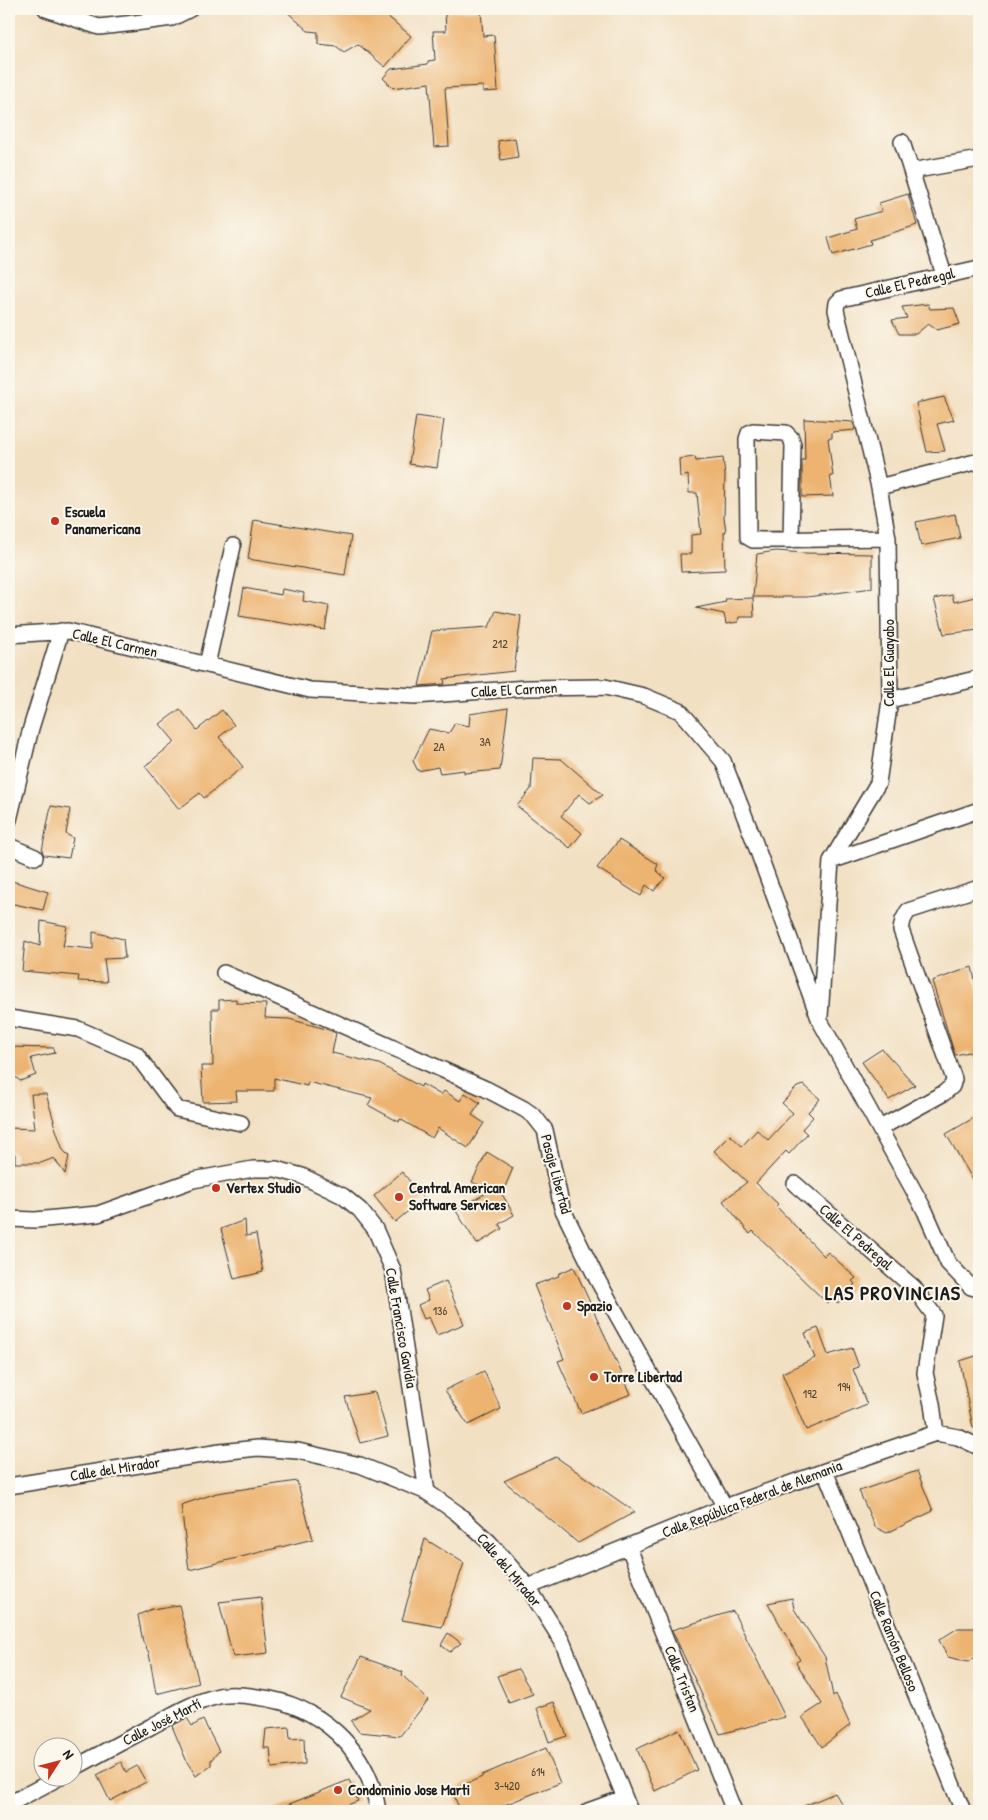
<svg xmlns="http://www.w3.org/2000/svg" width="988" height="1820" viewBox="0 0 988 1820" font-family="'Patrick Hand',sans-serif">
<rect width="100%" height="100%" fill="#fbf7ec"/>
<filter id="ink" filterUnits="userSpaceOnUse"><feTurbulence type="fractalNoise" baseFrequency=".02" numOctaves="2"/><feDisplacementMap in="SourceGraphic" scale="10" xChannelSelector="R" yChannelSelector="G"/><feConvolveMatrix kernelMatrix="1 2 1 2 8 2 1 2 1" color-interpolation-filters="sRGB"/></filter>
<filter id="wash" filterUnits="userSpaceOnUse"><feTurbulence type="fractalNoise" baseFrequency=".0096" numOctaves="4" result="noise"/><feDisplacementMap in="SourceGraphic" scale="20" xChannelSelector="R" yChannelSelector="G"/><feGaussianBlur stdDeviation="1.12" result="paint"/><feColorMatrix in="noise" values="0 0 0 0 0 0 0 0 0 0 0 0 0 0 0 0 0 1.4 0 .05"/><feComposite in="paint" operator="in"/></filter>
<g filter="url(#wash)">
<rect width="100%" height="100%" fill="#f2e0c3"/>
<g id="blocks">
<path fill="#edb471" d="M284,9H392L386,15L411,36L385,67L358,44L344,52L336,46L318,44V32L308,31Z
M481,10L483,36L494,35L498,91L483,92V86L445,88L449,146L434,147L429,83L393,88L383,78L391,69L428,64V61L435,60L433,31H446L445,12Z
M515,138L518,157L501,160L498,141Z
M908,194L917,225L870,240L871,244L833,255L828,238L857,229L854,219L882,211L879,203Z
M928,304L930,309L954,308L960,324L937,330L928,324L916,334H899L892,320L907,318L902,307Z
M944,397L954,420L937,424L945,451L927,452L916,403Z
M416,416L444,420L437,468L409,464Z
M804,419L853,422L855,430L832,432V438H828L833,476H830L833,496L802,497V460H805Z
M695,457L696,461L723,458L725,475L724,517L726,532H724L725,570L681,572L680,554H691V535L701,534L697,493H689L688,475L680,477L679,459Z
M955,514L960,538L921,546L916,522Z
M254,520L351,536L345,575L248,559Z
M776,551L804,553L872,554V588L807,597H753L757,554Z
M244,588L281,595L282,589L304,593L303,601L329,606L325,630L239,616Z
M952,595L954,602L979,596V630L944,634L934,599Z
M753,598L754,617H739L738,622L726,624L724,614L696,608L726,602L725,599Z
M496,611L521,616L514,671L444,679L445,684L419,686L432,631L489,627Z
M508,708L500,770L464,773V770L440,773L438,767L418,771L413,761L429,729L449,733L455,723L469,726L470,714Z
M180,709L197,730L222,710L234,725L219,737L243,767L204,798L200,793L179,809L145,766L175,742L160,724Z
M533,758L561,759L603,795L590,803L579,794L561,816L582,833L570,848L517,806L531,789Z
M51,806L70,809L66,834L73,838L69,858L44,855L42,851Z
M619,840L658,864L656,870L665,878L654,891L646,885L641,896L597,868Z
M9,880L48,892L43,910L9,903Z
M41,921L67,926L63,946L93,949V932L123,939L125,958L104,959L107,982L78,981L79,976L22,971L25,941L40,946Z
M972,967L979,998V1062L969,1052L955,1055L932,981Z
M236,999V1003L266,1004L265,1018L289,1019L326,1029L336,1033L332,1053L379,1064L421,1087L422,1084L441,1095L444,1091L460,1101L465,1093L480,1103L472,1115L484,1123L468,1148L438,1128L432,1138L400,1119L399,1122L368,1105L372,1098L308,1082L307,1086L274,1078V1091H236L237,1101L203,1102L201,1066H213L212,1009H219V1000Z
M9,1047L54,1048L55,1053L31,1058L36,1075L20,1081L9,1071Z
M882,1049L915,1085L889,1100L862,1062Z
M804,1085L820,1099L808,1112L813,1117L802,1129L807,1134L789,1154L786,1151L756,1183L778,1204L776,1206L824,1256L828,1252L856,1278L852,1281L855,1284L838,1303L832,1298L827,1303L753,1231L750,1234L723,1201L747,1182L714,1151L730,1135L742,1146L757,1130L768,1140L793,1113L782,1103L797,1087Z
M31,1094H46L54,1121H53L63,1150L69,1156L65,1174L54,1158L41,1163H15V1154L9,1150V1128L35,1129Z
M979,1115V1190L946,1134Z
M487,1152L513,1168L502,1194L514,1215L499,1224L502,1229L477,1244L456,1211L491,1190L472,1182Z
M402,1172L424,1198L395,1222L374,1196Z
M245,1220L246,1236L256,1234L263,1272L234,1279L221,1229Z
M574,1267L631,1394L581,1413L558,1361L564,1359L534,1285L559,1276L558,1274Z
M446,1281L464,1324L437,1335L429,1317L424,1319L418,1305L429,1300L425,1290Z
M818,1328L828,1355L852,1348L859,1367L853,1369L867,1405L806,1430L782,1373L815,1358L805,1333Z
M979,1355V1428H973L960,1361Z
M484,1371L501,1409L468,1425L445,1390Z
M375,1392L388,1436L360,1443L345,1397Z
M556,1457L635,1512L578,1543L504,1481Z
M917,1471L933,1511L887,1533L875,1527L859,1491Z
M297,1481L313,1539L189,1570L181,1505L217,1493Z
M425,1539L464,1563L442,1627L402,1620Z
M261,1597L268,1653L233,1657L219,1602Z
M792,1598L794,1609L825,1657L833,1696L836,1694L850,1725L822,1747L802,1717L822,1704L796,1662L800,1660L768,1603Z
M179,1605L199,1683L156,1694L149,1653L143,1642L138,1615L152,1609Z
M733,1611L785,1717L720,1734L672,1630Z
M958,1628H975L979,1637V1655L968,1662L948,1657L939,1640Z
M448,1633L461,1643L450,1652L441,1645Z
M361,1657L403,1672L402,1675L428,1700L400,1736L359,1732L351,1721L370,1709L341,1697Z
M518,1669L533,1694L509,1703L497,1676Z
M554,1702L567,1736L549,1742L537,1708Z
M187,1718L192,1726L203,1720L219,1751L211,1760V1765L196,1776L187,1762L172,1726Z
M289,1727L290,1739L304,1738L305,1764L272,1768L270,1748H264L266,1729Z
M679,1729L697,1770L655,1791L637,1749Z
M546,1748L560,1783L489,1811H460L452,1790L482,1777V1775Z
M121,1762L126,1772L137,1766L146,1782L110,1801L97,1775Z
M349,1780L358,1801L331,1811H272Z
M835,1793L846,1811H792Z"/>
</g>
</g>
<g filter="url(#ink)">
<use href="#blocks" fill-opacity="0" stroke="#3c3935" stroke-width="1"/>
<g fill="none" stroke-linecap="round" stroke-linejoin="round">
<g stroke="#3c3935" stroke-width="18">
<path id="minor" d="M46,9L99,27L135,23L172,18L190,9
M902,142L944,275
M911,171L979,159
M879,487L979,461
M791,540L793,445L791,438L786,433L753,431L749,433L747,439L748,537L753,540L888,538
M9,635L68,631L310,690L415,696L527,688L605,687L644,696L680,711L723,761L752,835L820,1021L925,1211L948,1263L971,1287L979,1289
M207,665L233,546
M890,700L979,678
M9,820L31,728L61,631
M9,846L35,857
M831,861L979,810
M224,973L486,1089L524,1109L534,1116L545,1130L562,1208L597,1279L725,1507
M820,1016L831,861L878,783L890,700L888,538L879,487L836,310L837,303L841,299L979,268
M9,1018L78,1029L136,1054L177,1109L241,1123
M880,1128L944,1093L952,1086L954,1079L901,930L903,920L908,911L979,888
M795,1184L914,1288L934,1315L925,1373L932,1404L936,1433
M9,1219L35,1220L98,1214L193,1180L253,1169H276L302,1176L343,1196L360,1210L375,1229L393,1270L427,1492
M825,1471L963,1811
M9,1486L220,1452L258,1448L298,1451L360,1465L427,1492L457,1513L489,1542L528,1587L562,1641L630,1811
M629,1548L734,1811
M528,1587L725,1507L825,1471L936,1433L958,1437L979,1447
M72,1769C98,1755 124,1741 150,1727C171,1716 191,1703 215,1697C228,1693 244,1695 257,1697C319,1704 369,1749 378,1811
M9,1804L58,1778
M588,1811L624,1798"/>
</g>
<use href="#minor" stroke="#fff" stroke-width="15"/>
</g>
</g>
<g fill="#c8321e" stroke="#fbf7ec" stroke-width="2">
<circle cx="55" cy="521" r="5"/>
<circle cx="216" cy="1188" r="5"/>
<circle cx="399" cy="1197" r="5"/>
<circle cx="567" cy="1306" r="5"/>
<circle cx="594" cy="1377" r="5"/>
<circle cx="338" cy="1790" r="5"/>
</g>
<g text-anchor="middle" stroke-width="4" stroke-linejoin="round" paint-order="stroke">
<g font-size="12" fill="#504231">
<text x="500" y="648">212</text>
<text x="485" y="746">3A</text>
<text x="439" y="751">2A</text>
<text x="440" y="1315">136</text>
<text x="844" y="1391">194</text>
<text x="810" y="1398">192</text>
<text x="538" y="1776">614</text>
<text x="507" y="1790">3-420</text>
</g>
<g font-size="15" fill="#1c1c1c" stroke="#fbf7ec">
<text transform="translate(910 283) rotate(-13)" y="5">Calle El Pedregal</text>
<text transform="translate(115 643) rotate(13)" y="5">Calle El Carmen</text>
<text transform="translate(889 663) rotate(-90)" y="5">Calle El Guayabo</text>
<text transform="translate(514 690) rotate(-3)" y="5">Calle El Carmen</text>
<text transform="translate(556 1174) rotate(75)" y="5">Pasaje Libertad</text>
<text transform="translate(856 1237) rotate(41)" y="5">Calle El Pedregal</text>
<text transform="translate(401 1328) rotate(80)" y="5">Calle Francisco Gavidia</text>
<text transform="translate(115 1469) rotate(-9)" y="5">Calle del Mirador</text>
<text transform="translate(752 1499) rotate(-21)" y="5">Calle República Federal de Alemania</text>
<text transform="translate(509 1570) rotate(50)" y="5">Calle del Mirador</text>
<text transform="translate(894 1641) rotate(68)" y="5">Calle Ramón Belloso</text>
<text transform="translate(682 1679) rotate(68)" y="5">Calle Tristan</text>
<text transform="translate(162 1722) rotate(-27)" y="5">Calle José Martí</text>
</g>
<g font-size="15" font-weight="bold" fill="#1c1c1c" stroke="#fbf7ec" text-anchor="start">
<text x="65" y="517">Escuela<tspan x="65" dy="17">Panamericana</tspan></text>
<text x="226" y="1193">Vertex Studio</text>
<text x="409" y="1193">Central American<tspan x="409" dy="17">Software Services</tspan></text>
<text x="577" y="1311">Spazio</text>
<text x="604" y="1382">Torre Libertad</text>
<text x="348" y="1795">Condominio Jose Marti</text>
</g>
<g font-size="20" font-weight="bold" letter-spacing="1" fill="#1c1c1c" stroke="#fbf7ec">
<text x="893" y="1300">LAS PROVINCIAS</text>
</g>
</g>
<rect width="988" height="1820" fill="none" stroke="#fbf7ec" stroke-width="30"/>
<g transform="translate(58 1762) rotate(54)"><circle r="24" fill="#fbf7ec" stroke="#a29f99"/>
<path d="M0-4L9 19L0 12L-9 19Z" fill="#c8321e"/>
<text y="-8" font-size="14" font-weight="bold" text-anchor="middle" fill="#1c1c1c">N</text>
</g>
</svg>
